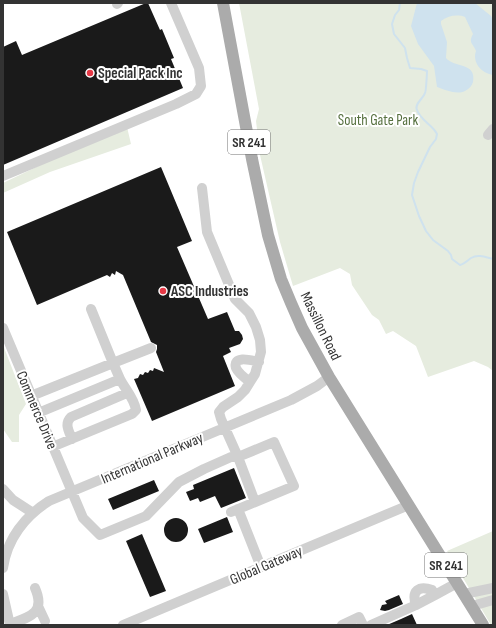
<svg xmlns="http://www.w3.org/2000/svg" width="496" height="628" viewBox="0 0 496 628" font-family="'Sofia Sans Condensed',sans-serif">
<rect width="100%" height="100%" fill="#fff"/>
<path fill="#e6ecdf" d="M239,3H493V371L488,367L474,361L428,377L416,346L393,331L386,334L379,320L372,315L352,285L350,274L340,268L293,286L280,242L260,155L256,121L259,109Z
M127,127L131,144L50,172L3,193V183L95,139Z
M3,345L26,404L19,415V442H12L3,429Z
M493,531V625H491L447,551Z"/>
<path fill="#cfe2ee" d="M417,3H475L491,16L493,20V75C481,73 472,62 476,51C473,43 468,43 473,34L465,17C457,14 447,16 441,21V24L447,42L446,58C454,68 477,62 473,82C472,86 469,89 465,91C457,95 445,90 437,87L434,66L418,44L411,26Z"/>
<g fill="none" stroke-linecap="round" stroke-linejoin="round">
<path stroke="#cfe2ee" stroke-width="2" d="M400,3L399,10L395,15L392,24L394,34L405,48L407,58L410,68L421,69L427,71C427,73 426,92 425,93C423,99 414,104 417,110C420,120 433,125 437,134L436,139L430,147L418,172L414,183L412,195L419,216L426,231L433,240L448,251L451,255L452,259L460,265C464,264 467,261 471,258C478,254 485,257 493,259"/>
</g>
<path fill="#1a1a1a" d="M146,3H148L160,30L162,29L174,58L171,59L183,88L3,165V47L16,41L22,55Z
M161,167L192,241L177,247L208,319L227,312L235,331H239L242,335L243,339L240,344L229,348L231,352L223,356L235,386L152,421L134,379L138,378L140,374L143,375L145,372L148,373L150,370L153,371L154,368L164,372L156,352L157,349V345L151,342L123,275L116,271L115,275L112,273L110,277L107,275L37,305L7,232Z
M234,468L246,498L221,508L215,496L200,502L198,498L190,501L186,492L194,489L193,485Z
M154,480L159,491L113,510L108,499Z
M227,517L233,532L204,543L198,529Z
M164 530a12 12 0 1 1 24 0a12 12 0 1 1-24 0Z
M142,534L166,591L150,597L126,541Z
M399,595L403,604L389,610L385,611L380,610L382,605L387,604L385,601Z
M412,614L417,625H387L401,619Z"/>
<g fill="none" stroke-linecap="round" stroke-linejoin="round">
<path stroke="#d0d0d0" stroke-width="10" d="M117,4L118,3
M488,135L493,129
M3,176L176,104L196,94L201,86L199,68L171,3
M202,188L207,232L235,299L249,313L256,327L260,340L261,352L255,374L245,390L238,397L223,407L219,412L221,419L238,457L274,442L294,486L231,512
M91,309L113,363L151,348
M3,328L83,518L100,535L146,516L179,482L204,469L231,457H238L255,502
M250,382C246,379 238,373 236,368C232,354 254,361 259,362
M31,396L113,363L120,379
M38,413L120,379C125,389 134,398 136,410L132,414L52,447
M72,439C69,431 64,424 71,417L127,393
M3,489L13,500L33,513
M238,509L261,567
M3,568C7,539 25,516 49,501L291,400L317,386L329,377
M3,594L10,625
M464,594L493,588
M416,605L435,595
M38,606L45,621
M472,606L493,600
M10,624C30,617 46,613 35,588
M123,625L409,505
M342,625L359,617L363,625
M371,625L416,605C411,591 419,585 432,590L435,595L457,583"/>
<path stroke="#ababab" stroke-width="12" d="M223,3L252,159L268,235L281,279L291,303L302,328L329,377L483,625"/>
</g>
<g fill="#e63946" stroke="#fff" stroke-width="1.5">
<circle cx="90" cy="73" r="4"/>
<circle cx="163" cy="291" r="4"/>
</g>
<g text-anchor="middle" stroke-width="4" stroke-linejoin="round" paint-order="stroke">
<g fill="#fff" stroke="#707070" stroke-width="1">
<rect x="228" y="130" width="42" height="24" rx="3"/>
<rect x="425" y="553" width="42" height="24" rx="3"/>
</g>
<g font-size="14" font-weight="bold" fill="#333">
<text x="249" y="147">SR 241</text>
<text x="446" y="570">SR 241</text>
</g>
<g font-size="15" font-weight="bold" fill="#333" stroke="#fff" text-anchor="start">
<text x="98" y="78">Special Pack Inc</text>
<text x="171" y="296">ASC Industries</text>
</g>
<g font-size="15" fill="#56703f" stroke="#fff">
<text x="378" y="125">South Gate Park</text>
</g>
<g font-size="15" fill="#333" stroke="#fff">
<text transform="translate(321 326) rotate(64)" y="5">Massillon Road</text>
<text transform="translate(37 410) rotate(67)" y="5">Commerce Drive</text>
<text transform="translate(152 458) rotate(-23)" y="5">International Parkway</text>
<text transform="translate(266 565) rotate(-23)" y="5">Global Gateway</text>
</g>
</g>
<rect width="496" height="628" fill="none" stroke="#333333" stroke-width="8"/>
</svg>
